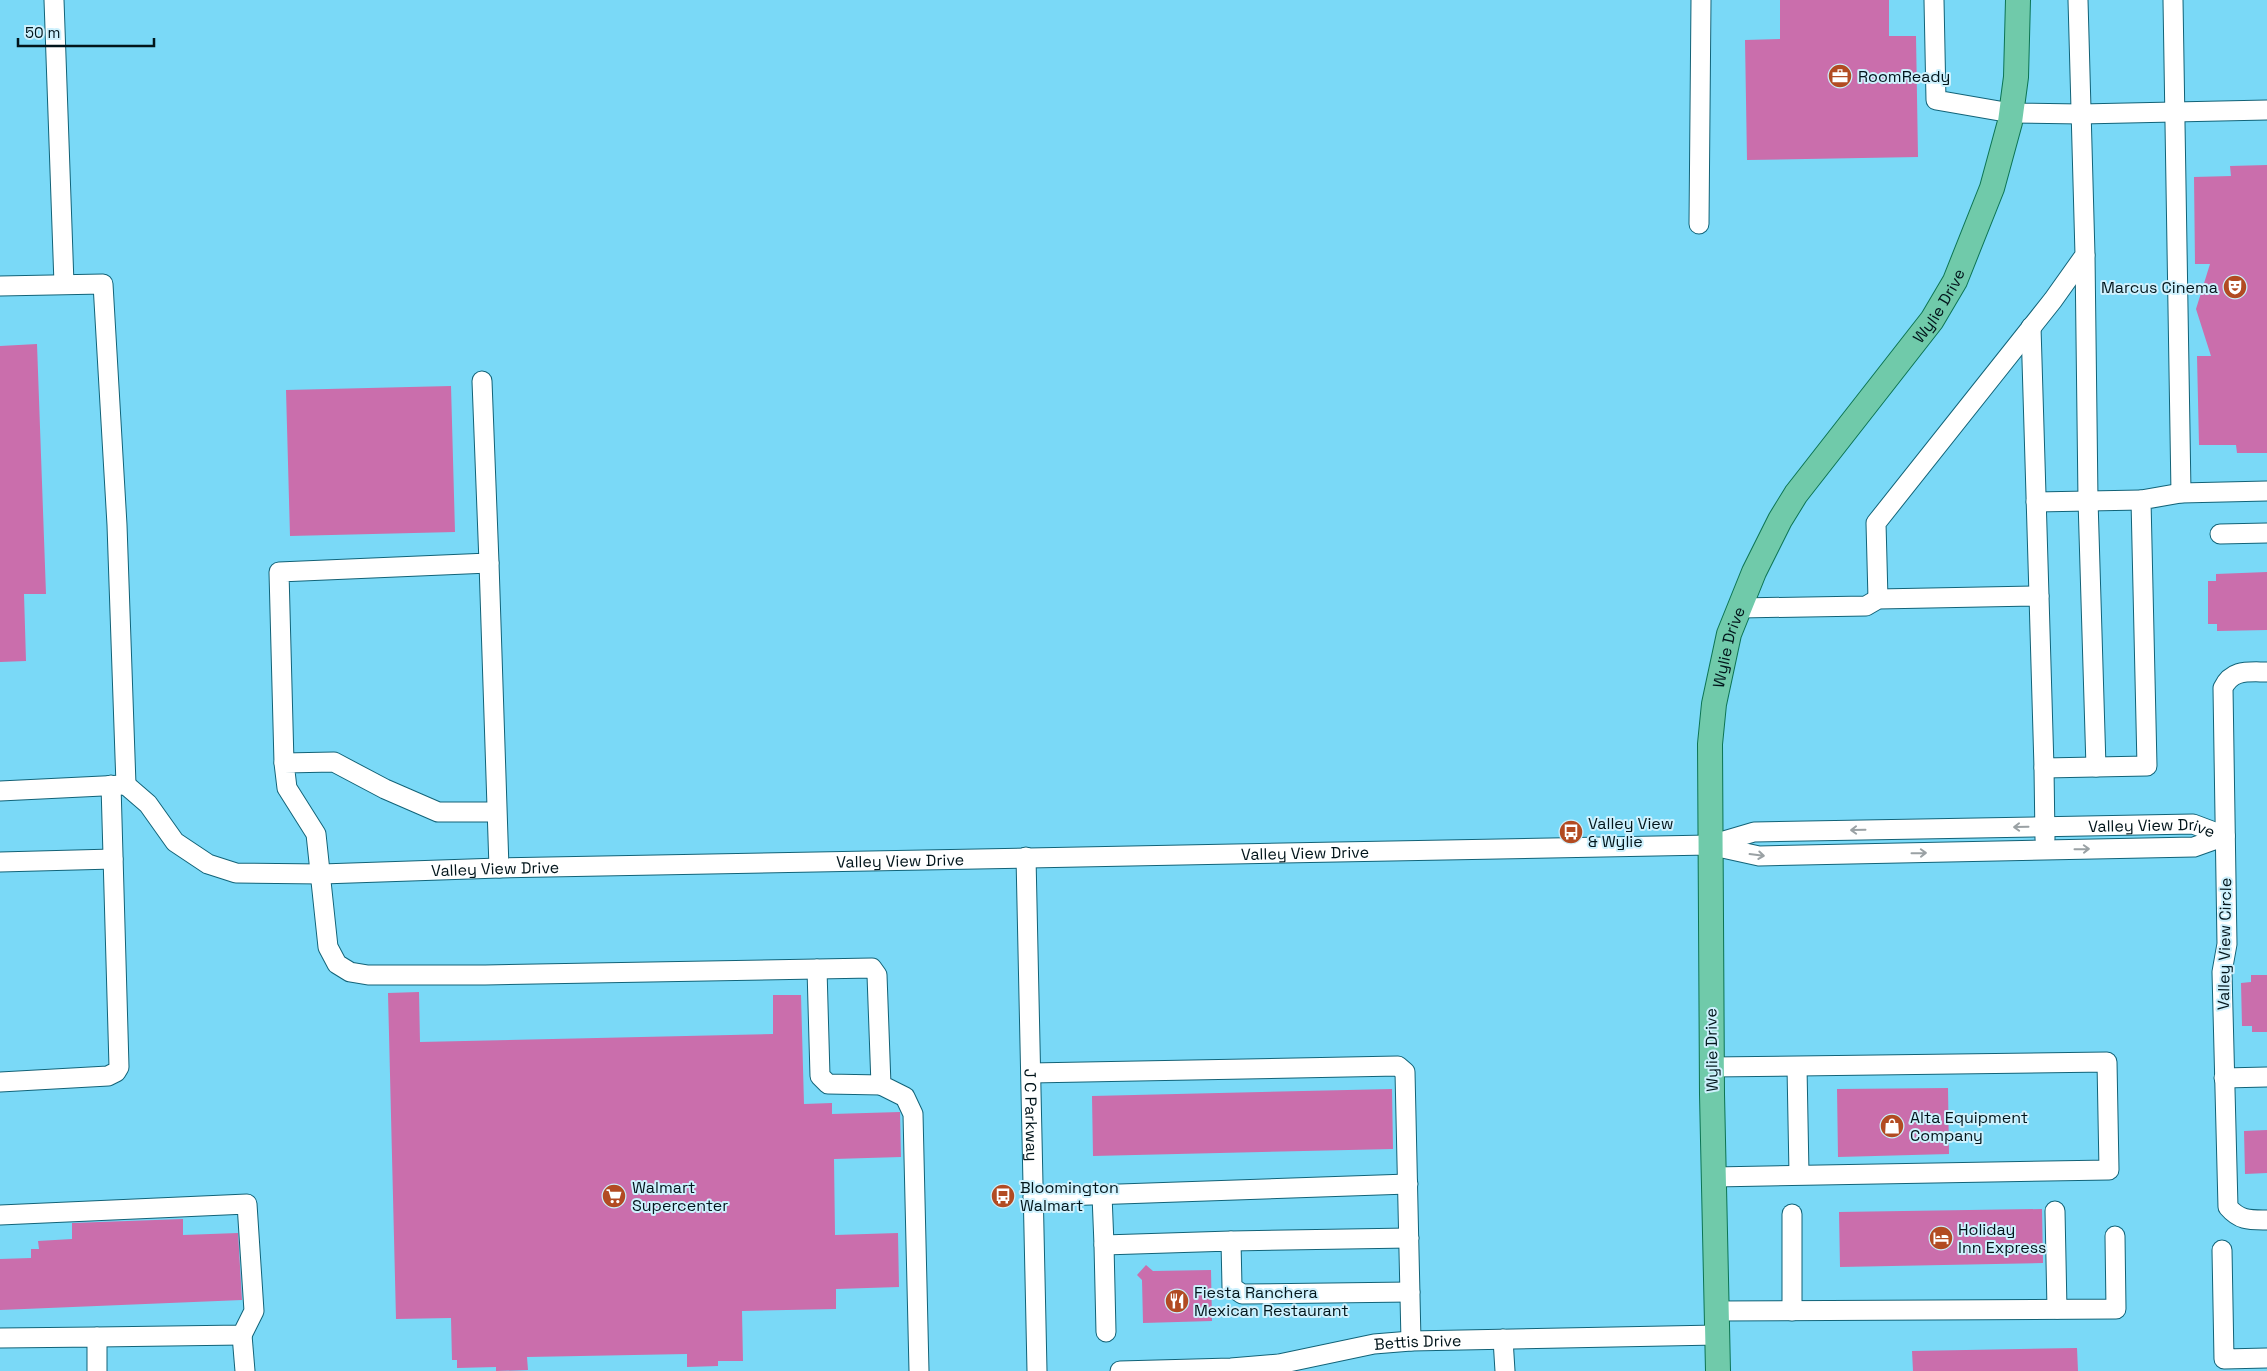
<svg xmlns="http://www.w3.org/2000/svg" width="2267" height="1371" viewBox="0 0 2267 1371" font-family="'Space Grotesk',sans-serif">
<rect width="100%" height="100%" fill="#7ad9f7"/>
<path fill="#ca6eac" d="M1780,0H1889V36H1916L1918,157L1747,160L1745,40L1780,39Z
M2267,165V453H2237L2236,445H2199L2197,356H2211L2196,309L2210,264H2195L2194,177L2231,176L2230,166Z
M37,344L46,594H24L26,661L0,662V346Z
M451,386L455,532L290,536L286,390Z
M2267,572V630L2217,631V624H2208V581H2216V574Z
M2251,975H2267V1032H2252V1026H2242L2241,983L2251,982Z
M419,992L420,1042L773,1034V995H801L804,1104L832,1103V1114L900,1112L901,1157L834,1159L835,1235L898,1233L899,1287L836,1289V1309L742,1311L743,1361H718V1366L687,1367V1354L527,1357L528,1370L496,1371V1367L457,1368V1360H452L451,1318L396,1319L388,993Z
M1948,1088L1949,1154L1838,1157L1837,1089Z
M1392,1089L1393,1149L1093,1156L1092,1096Z
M2267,1130V1173L2245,1174L2244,1131Z
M2042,1209L2043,1263L1840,1267L1839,1212Z
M183,1219V1235L238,1233L242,1300L0,1310V1259L31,1258V1249H39L38,1241L72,1239V1223Z
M1146,1265L1153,1271L1211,1270L1212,1321L1143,1323L1142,1280L1137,1275Z
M2077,1348L2078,1371H1913L1912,1351Z"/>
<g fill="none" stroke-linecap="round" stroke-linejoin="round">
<g stroke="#126378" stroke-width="21">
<g id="minor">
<path d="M54,0L64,284"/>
<path d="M1934,0L1936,100L2011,113L2081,114L2267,110"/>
<path d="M2173,0L2181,493"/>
<path d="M1699,224L1701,0"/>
<path d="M2085,255L2088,500L2096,767"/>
<path d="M0,286L103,284L117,525L126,785"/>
<path d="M2031,327L2039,596"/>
<path d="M2036,502L2141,500"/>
<path d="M2220,534L2267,533"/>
<path d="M489,563L499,868"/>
<path d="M1878,599L1876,523L2053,300L2085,255L2078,0"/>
<path d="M1740,608L1866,606L1878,599L2039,596L2044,768L2147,766L2141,500L2181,493L2267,491"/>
<path d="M2267,672C2248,672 2232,669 2223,688L2227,944L2222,972L2228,1207C2240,1221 2250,1220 2267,1220"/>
<path d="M284,763L279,572L489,563L482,381"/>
<path d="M2044,768L2045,839"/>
<path id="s1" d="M126,785L148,804L175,842L208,864L236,873L322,874L499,868L1709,845L1759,856L2194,847L2225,836"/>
<path d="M0,791L123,785"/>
<path d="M496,812H438L385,789L334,762L284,763L287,788L316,834L328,947L337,964L350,972L368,975H485L872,968L877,975L881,1085L905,1097L913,1114L919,1371"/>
<path id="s2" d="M1710,845L1754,832L2193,824L2225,836"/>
<path id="s3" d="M1026,857L1037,1371"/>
<path d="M0,862L113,859"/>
<path d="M817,969L820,1076L828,1084L881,1085"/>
<path d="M1711,1067L2107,1062L2109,1170L1714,1177"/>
<path d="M1797,1067L1799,1174"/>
<path d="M1031,1073L1398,1066L1405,1072L1411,1341"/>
<path d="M2224,1078L2267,1077"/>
<path d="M0,1082L108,1076L116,1072L119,1067L111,785"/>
<path d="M1102,1195L1104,1245L1231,1241L1232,1287L1242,1294L1410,1292"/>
<path d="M1033,1197L1408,1184"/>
<path d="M2055,1211L2057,1309"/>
<path d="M1792,1214V1311"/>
<path d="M0,1215L247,1204L254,1311L242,1335L97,1337"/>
<path d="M1231,1241L1409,1238"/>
<path d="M1104,1245L1106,1332"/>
<path d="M2222,1250L2224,1359L2267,1358"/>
<path d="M1717,1311L2116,1309L2115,1236"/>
<path d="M242,1335L245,1371"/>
<path d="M0,1338L97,1337V1371"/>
<path d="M1503,1339L1505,1371"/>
<path id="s4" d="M1120,1371L1231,1368L1279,1364L1374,1344L1411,1341L1717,1335"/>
</g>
</g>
<g stroke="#0c7453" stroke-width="26">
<g id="major">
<path id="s5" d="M1718,1371L1712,1094L1710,744L1714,704L1729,634L1754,572L1780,520L1796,494L1932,320L1955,281L1992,188L2010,122L2016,77L2018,0"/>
</g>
</g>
<use href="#minor" stroke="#fff" stroke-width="19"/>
<use href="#major" stroke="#70caaa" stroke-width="24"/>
</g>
<defs><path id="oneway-shaft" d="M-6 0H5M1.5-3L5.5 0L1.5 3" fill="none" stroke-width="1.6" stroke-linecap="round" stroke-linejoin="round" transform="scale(1.25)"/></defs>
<g stroke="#9aa1a4">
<use href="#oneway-shaft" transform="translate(2021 827) rotate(179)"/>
<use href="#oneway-shaft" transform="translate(1858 830) rotate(179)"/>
<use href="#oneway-shaft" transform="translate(2082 849) rotate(-1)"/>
<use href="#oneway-shaft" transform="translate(1919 853) rotate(-1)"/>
<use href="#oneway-shaft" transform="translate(1757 855) rotate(7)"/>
</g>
<defs>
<g id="office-disc" transform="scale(1.25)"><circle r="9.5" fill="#b24b22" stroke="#cef1fd"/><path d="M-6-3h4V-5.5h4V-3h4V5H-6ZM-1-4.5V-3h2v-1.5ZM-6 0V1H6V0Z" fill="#fff"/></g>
<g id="theatre-disc" transform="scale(1.25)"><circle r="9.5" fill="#b24b22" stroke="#cef1fd"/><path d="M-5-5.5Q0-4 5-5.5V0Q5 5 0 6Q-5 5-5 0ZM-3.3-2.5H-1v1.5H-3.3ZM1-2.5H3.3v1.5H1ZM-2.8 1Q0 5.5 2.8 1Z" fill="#fff"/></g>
<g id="bus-disc" transform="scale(1.25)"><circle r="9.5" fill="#b24b22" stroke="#cef1fd"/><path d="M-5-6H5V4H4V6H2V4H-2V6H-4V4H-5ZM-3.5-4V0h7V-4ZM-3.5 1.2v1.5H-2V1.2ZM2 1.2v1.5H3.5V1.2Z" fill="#fff"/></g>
<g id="shop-disc" transform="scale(1.25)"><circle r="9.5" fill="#b24b22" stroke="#cef1fd"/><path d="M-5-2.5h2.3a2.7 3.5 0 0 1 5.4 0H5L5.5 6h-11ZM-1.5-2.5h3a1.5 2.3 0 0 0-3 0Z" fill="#fff"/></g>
<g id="supermarket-disc" transform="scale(1.25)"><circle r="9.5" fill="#b24b22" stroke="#cef1fd"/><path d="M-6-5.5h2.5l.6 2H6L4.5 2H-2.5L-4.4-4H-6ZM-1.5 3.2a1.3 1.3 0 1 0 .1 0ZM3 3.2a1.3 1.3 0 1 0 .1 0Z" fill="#fff"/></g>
<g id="hotel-disc" transform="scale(1.25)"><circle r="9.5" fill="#b24b22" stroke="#cef1fd"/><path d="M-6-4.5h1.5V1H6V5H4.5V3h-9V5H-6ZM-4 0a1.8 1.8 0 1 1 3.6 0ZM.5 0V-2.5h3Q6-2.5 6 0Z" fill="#fff"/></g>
<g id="restaurant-disc" transform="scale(1.25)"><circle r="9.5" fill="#b24b22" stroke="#cef1fd"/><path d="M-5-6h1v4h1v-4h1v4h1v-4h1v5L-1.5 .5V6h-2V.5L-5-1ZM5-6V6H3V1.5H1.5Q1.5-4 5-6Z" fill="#fff"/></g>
</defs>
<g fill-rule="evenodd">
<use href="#office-disc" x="1840" y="76"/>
<use href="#theatre-disc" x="2235" y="287"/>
<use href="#bus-disc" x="1571" y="832"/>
<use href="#shop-disc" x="1892" y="1126"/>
<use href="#supermarket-disc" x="614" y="1196"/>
<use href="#bus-disc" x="1003" y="1196"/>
<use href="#hotel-disc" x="1941" y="1238"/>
<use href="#restaurant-disc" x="1177" y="1301"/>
</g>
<g text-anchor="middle" stroke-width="4" stroke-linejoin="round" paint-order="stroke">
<g font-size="16" fill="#02151b" stroke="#cef1fd" text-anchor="start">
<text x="1858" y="82">RoomReady</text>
<text x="2218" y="293" text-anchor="end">Marcus Cinema</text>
<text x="1588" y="829">Valley View<tspan x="1588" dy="18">&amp; Wylie</tspan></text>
<text x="1910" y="1123">Alta Equipment<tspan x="1910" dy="18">Company</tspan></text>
<text x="632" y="1193">Walmart<tspan x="632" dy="18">Supercenter</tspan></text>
<text x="1020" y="1193">Bloomington<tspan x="1020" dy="18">Walmart</tspan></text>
<text x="1958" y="1235">Holiday<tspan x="1958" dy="18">Inn Express</tspan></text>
<text x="1194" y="1298">Fiesta Ranchera<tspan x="1194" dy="18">Mexican Restaurant</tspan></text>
</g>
<g font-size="16" fill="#02151b" stroke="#cef1fd">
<text dy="6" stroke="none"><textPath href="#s5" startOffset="1131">Wylie Drive</textPath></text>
<text dy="6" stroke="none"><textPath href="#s5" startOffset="726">Wylie Drive</textPath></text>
<text dy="6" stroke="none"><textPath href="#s2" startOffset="444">Valley View Drive</textPath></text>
<text dy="6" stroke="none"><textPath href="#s1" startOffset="1214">Valley View Drive</textPath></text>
<text dy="6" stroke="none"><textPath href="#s1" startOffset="809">Valley View Drive</textPath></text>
<text dy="6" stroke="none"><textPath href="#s1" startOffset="404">Valley View Drive</textPath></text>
<text transform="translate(2224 944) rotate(-89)" y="6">Valley View Circle</text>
<text transform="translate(1711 1050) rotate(-91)" y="6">Wylie Drive</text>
<text dy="6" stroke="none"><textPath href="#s3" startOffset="258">J C Parkway</textPath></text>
<text dy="6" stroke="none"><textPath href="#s4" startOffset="300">Bettis Drive</textPath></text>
</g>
</g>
<path d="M18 38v8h136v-8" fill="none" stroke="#02151b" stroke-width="2.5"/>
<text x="25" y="38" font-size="15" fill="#02151b" stroke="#cef1fd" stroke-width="4" paint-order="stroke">50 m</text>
</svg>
